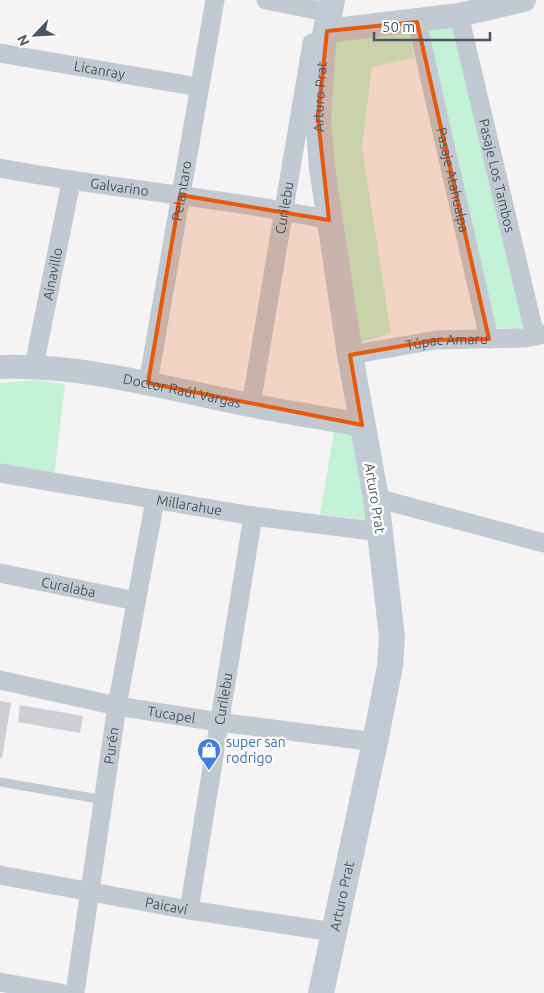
<svg xmlns="http://www.w3.org/2000/svg" width="544" height="993" viewBox="0 0 544 993" font-family="Ubuntu,sans-serif">
<rect width="100%" height="100%" fill="#f5f3f3"/>
<path fill="#c3f1d5" d="M455,23L524,330L495,328L425,30Z
M409,30L414,58L372,67L362,147L391,333L356,344L326,119L335,39Z
M36,380L65,384L54,477L0,469V383Z
M334,432L357,436L372,521L320,514Z"/>
<path fill="#cdcfd5" d="M0,701L11,703L2,758H0Z
M20,705L83,716L80,733L18,722Z"/>
<g fill="none" stroke-linecap="round" stroke-linejoin="round">
<path stroke="#c1cad2" stroke-width="9" d="M0,782L104,800"/>
<g stroke="#c1cad2" stroke-width="19">
<path d="M266,0L331,13"/>
<path id="s1" d="M459,15L535,336"/>
<path id="s2" d="M417,22L489,339"/>
<path id="s3" d="M0,53L199,87"/>
<path id="s4" d="M0,168C109,189 221,197 329,220"/>
<path id="s5" d="M350,355L436,340L525,338L544,334"/>
<path id="s6" d="M34,366L71,182"/>
<path id="s7" d="M148,383L215,0"/>
<path id="s8" d="M251,405L312,43"/>
<path id="s9" d="M0,473L253,516L381,532"/>
<path d="M376,498L544,543"/>
<path id="s10" d="M0,573L136,601"/>
<path id="s11" d="M0,680L117,706L219,722L375,742"/>
<path id="s12" d="M0,875L189,910L333,932"/>
<path id="s13" d="M189,910L253,516"/>
<path d="M0,982L61,993"/>
<path id="s14" d="M75,993L117,706L155,500"/>
</g>
<g stroke="#c1cad2" stroke-width="24">
<path d="M327,31L459,15L524,0"/>
<path id="s15" d="M0,367C84,364 168,389 250,405C288,413 325,418 362,425"/>
</g>
<path stroke="#c1cbd6" stroke-width="26" id="s16" d="M321,993L375,742L390,666L392,637L376,498L350,355L322,168L318,118L323,45L332,0"/>
</g>
<path fill="#e8590c" fill-opacity="0.2" stroke="#e8590c" stroke-width="4" stroke-linejoin="round" d="M417,22L489,339L436,340L350,355L362,425L148,383L180,195L329,220L318,118L327,31Z"/>
<defs>
<g id="shop-pin" transform="scale(1.25)"><path d="M0 17L-7.5 6A9.5 9.5 0 1 1 7.5 6Z" fill="#3f7fe0" stroke="#fff"/><path d="M-5-2.5h2.3a2.7 3.5 0 0 1 5.4 0H5L5.5 6h-11ZM-1.5-2.5h3a1.5 2.3 0 0 0-3 0Z" fill="#fff"/></g>
</defs>
<g fill-rule="evenodd">
<use href="#shop-pin" x="209" y="750"/>
</g>
<g text-anchor="middle" stroke-width="5" stroke-linejoin="round" paint-order="stroke">
<g font-size="14" fill="#4a5661" stroke="#fff">
<text dy="5" stroke="none"><textPath href="#s3" startOffset="101">Licanray</textPath></text>
<text dy="5" stroke="none"><textPath href="#s16" startOffset="909">Arturo Prat</textPath></text>
<text dy="5" stroke="none"><textPath href="#s1" startOffset="165">Pasaje Los Tambos</textPath></text>
<text dy="5" stroke="none"><textPath href="#s2" startOffset="162">Pasaje Atahualpa</textPath></text>
<text dy="5" stroke="none"><textPath href="#s4" startOffset="121">Galvarino</textPath></text>
<text dy="5" stroke="none"><textPath href="#s7" startOffset="195">Pelantaro</textPath></text>
<text dy="5" stroke="none"><textPath href="#s8" startOffset="200">Curilebu</textPath></text>
<text dy="5" stroke="none"><textPath href="#s6" startOffset="94">Ainavillo</textPath></text>
<text dy="5" stroke="none"><textPath href="#s5" startOffset="98">Túpac Amaru</textPath></text>
<text dy="5" stroke="none"><textPath href="#s15" startOffset="184">Doctor Raúl Vargas</textPath></text>
<text transform="translate(375 498) rotate(81)" y="5">Arturo Prat</text>
<text dy="5" stroke="none"><textPath href="#s9" startOffset="192">Millarahue</textPath></text>
<text dy="5" stroke="none"><textPath href="#s10" startOffset="70">Curalaba</textPath></text>
<text dy="5" stroke="none"><textPath href="#s13" startOffset="214">Curilebu</textPath></text>
<text dy="5" stroke="none"><textPath href="#s11" startOffset="175">Tucapel</textPath></text>
<text dy="5" stroke="none"><textPath href="#s14" startOffset="250">Purén</textPath></text>
<text dy="5" stroke="none"><textPath href="#s16" startOffset="99">Arturo Prat</textPath></text>
<text dy="5" stroke="none"><textPath href="#s12" startOffset="169">Paicaví</textPath></text>
</g>
<g font-size="14" fill="#366cbe" stroke="#fff" text-anchor="start">
<text x="226" y="747">super san<tspan x="226" dy="16">rodrigo</tspan></text>
</g>
</g>
<g transform="translate(35 35) rotate(245)" stroke="#ffffff" stroke-width="4" paint-order="stroke">
<path d="M0-4L9 19L0 12L-9 19Z" fill="#4a5661"/>
<text y="-8" font-size="14" font-weight="bold" text-anchor="middle" fill="#4a5661">N</text>
</g>
<path d="M374 32v8h116v-8" fill="none" stroke="#4a5661" stroke-width="2.5"/>
<text x="382" y="32" font-size="15" fill="#4a5661" stroke="#ffffff" stroke-width="4" paint-order="stroke">50 m</text>
</svg>
